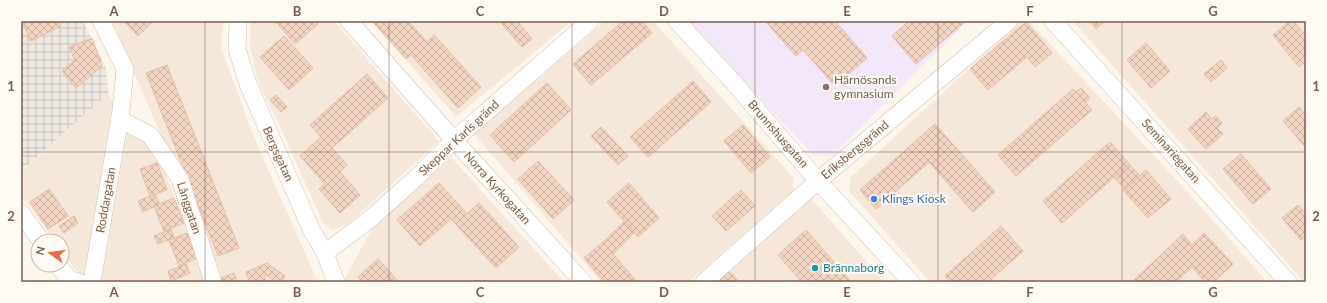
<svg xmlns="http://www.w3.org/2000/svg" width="1327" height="303" viewBox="0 0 1327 303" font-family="Lato,sans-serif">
<defs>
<pattern id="industrial-grid" width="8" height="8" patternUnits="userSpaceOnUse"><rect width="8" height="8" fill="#efe9e4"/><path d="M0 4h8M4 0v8" fill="none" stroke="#c7c0bb"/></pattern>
<pattern id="building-cross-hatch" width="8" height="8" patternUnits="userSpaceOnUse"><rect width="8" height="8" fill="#f3d5c3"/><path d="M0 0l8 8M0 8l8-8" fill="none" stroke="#cab0a1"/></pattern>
</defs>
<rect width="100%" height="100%" fill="#fdf6ec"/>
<path fill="#f5e8da" d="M112,21H223L221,47L252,133L318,282H220L216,263Z
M251,21H334L439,141L348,224L332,230L323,223L277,120L258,82L250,47Z
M372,21H572L456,117Z
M605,21H653L793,177L794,190L689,282H601L474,134Z
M1021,21H1029L1194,199L1267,282H930L849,191L851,177Z
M1073,21H1306V282H1304Z
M108,94L160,160L208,282H84L62,251V241H55L21,195V172Z
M451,157L564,282H345L344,280L376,221Z
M811,199L885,282H716Z"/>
<path fill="url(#industrial-grid)" d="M21,21H83L106,68L108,94L21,171Z"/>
<path fill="#f3e8fa" d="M688,21H968L835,153L829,156L813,155Z"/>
<path fill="url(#building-cross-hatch)" stroke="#e6bba3" d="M29,21H59L61,26L31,41L23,24Z
M124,21H153L138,36Z
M275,21H315L318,24L295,44Z
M372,21H408L427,42L434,35L481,87L458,108L411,55L406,59Z
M504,21H517L532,39L522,47L501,23Z
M623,21H642L652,33L591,85L573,64Z
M765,21H835L867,58L835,86L803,50L796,56Z
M909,21H966L916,64L892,36Z
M1090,21H1105L1096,29Z
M1290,21H1293L1306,36V61L1299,67L1273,35Z
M1026,22L1052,53L1035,67L1027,57L988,90L970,69Z
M284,36L313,68L289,90L260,57Z
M92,38L102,66L76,88L62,71L75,60L69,47Z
M1146,43L1170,71L1151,88L1127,60Z
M1221,60L1227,68L1211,82L1204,74Z
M167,65L239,248L218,256L146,73Z
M367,74L388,98L332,148L347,165L340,172L360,195L340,213L319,189L325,184L300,156L321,137L310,125Z
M693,81L711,102L648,157L630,137Z
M547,83L571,110L514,162L490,135Z
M1081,88L1090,98L1085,102L1092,110L1016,176L998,155L1073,89L1076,92Z
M276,95L287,107L281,112L270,100Z
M1299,107L1306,116V148L1283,121Z
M1206,112L1212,119L1216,116L1222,123L1217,128L1223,134L1206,149L1188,129Z
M935,124L995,192L973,212L929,162L876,209L860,190Z
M743,125L770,157L751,173L724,141Z
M601,127L628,156L618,165L591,136Z
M1110,142L1129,164L1062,223L1043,201Z
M1241,154L1271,189L1253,204L1223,169Z
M538,161L574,200L553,219L518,179Z
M157,163L167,190L150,196L140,169Z
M1129,164L1140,176L1125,189L1114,177Z
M1146,170L1171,199L1148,218L1123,190Z
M439,183L467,214L479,203L519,247L496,268L451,219L420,246L397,220Z
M629,183L659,218L638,237L607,202Z
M49,189L68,216L48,229L30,202Z
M741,190L755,206L726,231L712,216Z
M155,194L159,204L143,212L138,201Z
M174,198L184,223L164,231L154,206Z
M1298,205L1306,214V236L1301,240L1282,218Z
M74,216L78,223L64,233L59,226Z
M625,221L635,232L613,254L603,242Z
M1001,226L1023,251L988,282H950L945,276Z
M171,229L174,238L158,244L154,236Z
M806,230L813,238L851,282H802L778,255Z
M187,233L197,258L179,266L169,240Z
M1204,233L1233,264L1214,282H1205L1192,267L1176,282H1132L1183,234L1192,245Z
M603,242L613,254L637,282H604L584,258Z
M378,259L399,282H362L358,277Z
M267,263L285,276L281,282H277L266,275L264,276L266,282H250L246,272Z
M186,264L190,273L171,281L168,271Z
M729,271L739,282H717Z
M234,273L237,282H223L221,278Z"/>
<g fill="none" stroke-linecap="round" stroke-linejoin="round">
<g stroke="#d1beb0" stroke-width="18">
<path id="street" d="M238,21L237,49L248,84L311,229L325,253L336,282
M349,21L454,140L583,282
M677,21L735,84L818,181L911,282
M1053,21L1288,282
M119,119L150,135L180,179L213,282
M21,213L41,241
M325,253L370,219L417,177L454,140L590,21
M58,265L69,279L78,282
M92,282L121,111L125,69L101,21
M704,282L818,181L1009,21"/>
</g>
<use href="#street" stroke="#fff" stroke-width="17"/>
</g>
<path fill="none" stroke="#7a5c4d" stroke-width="1" stroke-opacity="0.55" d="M205,21V282M389,21V282M572,21V282M755,21V282M938,21V282M1122,21V282M21,152H1306"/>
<circle fill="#8d6e63" stroke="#fffaf3" stroke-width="1.5" cx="826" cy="87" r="4"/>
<circle fill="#3f7fe0" stroke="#fffaf3" stroke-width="1.5" cx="874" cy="199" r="4"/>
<circle fill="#0f9aa8" stroke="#fffaf3" stroke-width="1.5" cx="815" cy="268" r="4"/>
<g text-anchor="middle" stroke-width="4" stroke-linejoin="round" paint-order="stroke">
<g font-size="12" fill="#785e54" stroke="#fffaf3" text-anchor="start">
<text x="834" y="84">Härnösands<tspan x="834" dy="14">gymnasium</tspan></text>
</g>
<g font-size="12" fill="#7a5c4d" stroke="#fffaf3">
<text transform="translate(778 134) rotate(49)" y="4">Brunnshusgatan</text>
<text transform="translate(459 138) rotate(-43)" y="4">Skeppar Karls gränd</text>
<text transform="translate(855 150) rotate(-40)" y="4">Eriksbergsgränd</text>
<text transform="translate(1171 151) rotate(48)" y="4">Seminariegatan</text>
<text transform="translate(278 154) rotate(66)" y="4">Bergsgatan</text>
<text transform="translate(497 188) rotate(48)" y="4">Norra Kyrkogatan</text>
<text transform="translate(106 200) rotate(-80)" y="4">Roddargatan</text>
<text transform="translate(189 208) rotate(72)" y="4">Långgatan</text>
</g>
<g font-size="12" fill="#366cbe" stroke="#fffaf3" text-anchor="start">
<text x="882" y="203">Klings Kiosk</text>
</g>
<g font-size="12" fill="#0d838f" stroke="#fffaf3" text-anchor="start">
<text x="823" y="272">Brännaborg</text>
</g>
</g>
<rect width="1327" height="303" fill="none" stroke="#fffaf3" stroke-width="44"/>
<g transform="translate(50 253) rotate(284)"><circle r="19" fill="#fffaf3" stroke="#cabbb1"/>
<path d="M0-3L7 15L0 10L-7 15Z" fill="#e76f51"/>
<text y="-6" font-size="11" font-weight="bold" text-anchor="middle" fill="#7a5c4d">N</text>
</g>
<rect x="22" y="22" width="1283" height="259" fill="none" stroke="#7a5c4d" stroke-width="1.5"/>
<g font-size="13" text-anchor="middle" font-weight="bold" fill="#7a5c4d">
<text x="114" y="16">A</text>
<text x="297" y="16">B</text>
<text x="480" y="16">C</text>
<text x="664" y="16">D</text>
<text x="847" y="16">E</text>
<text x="1030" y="16">F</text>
<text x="1213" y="16">G</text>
<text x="11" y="91">1</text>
<text x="1316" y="91">1</text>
<text x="11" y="221">2</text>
<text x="1316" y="221">2</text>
<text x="114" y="297">A</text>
<text x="297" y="297">B</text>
<text x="480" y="297">C</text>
<text x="664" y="297">D</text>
<text x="847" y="297">E</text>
<text x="1030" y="297">F</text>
<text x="1213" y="297">G</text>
</g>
</svg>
